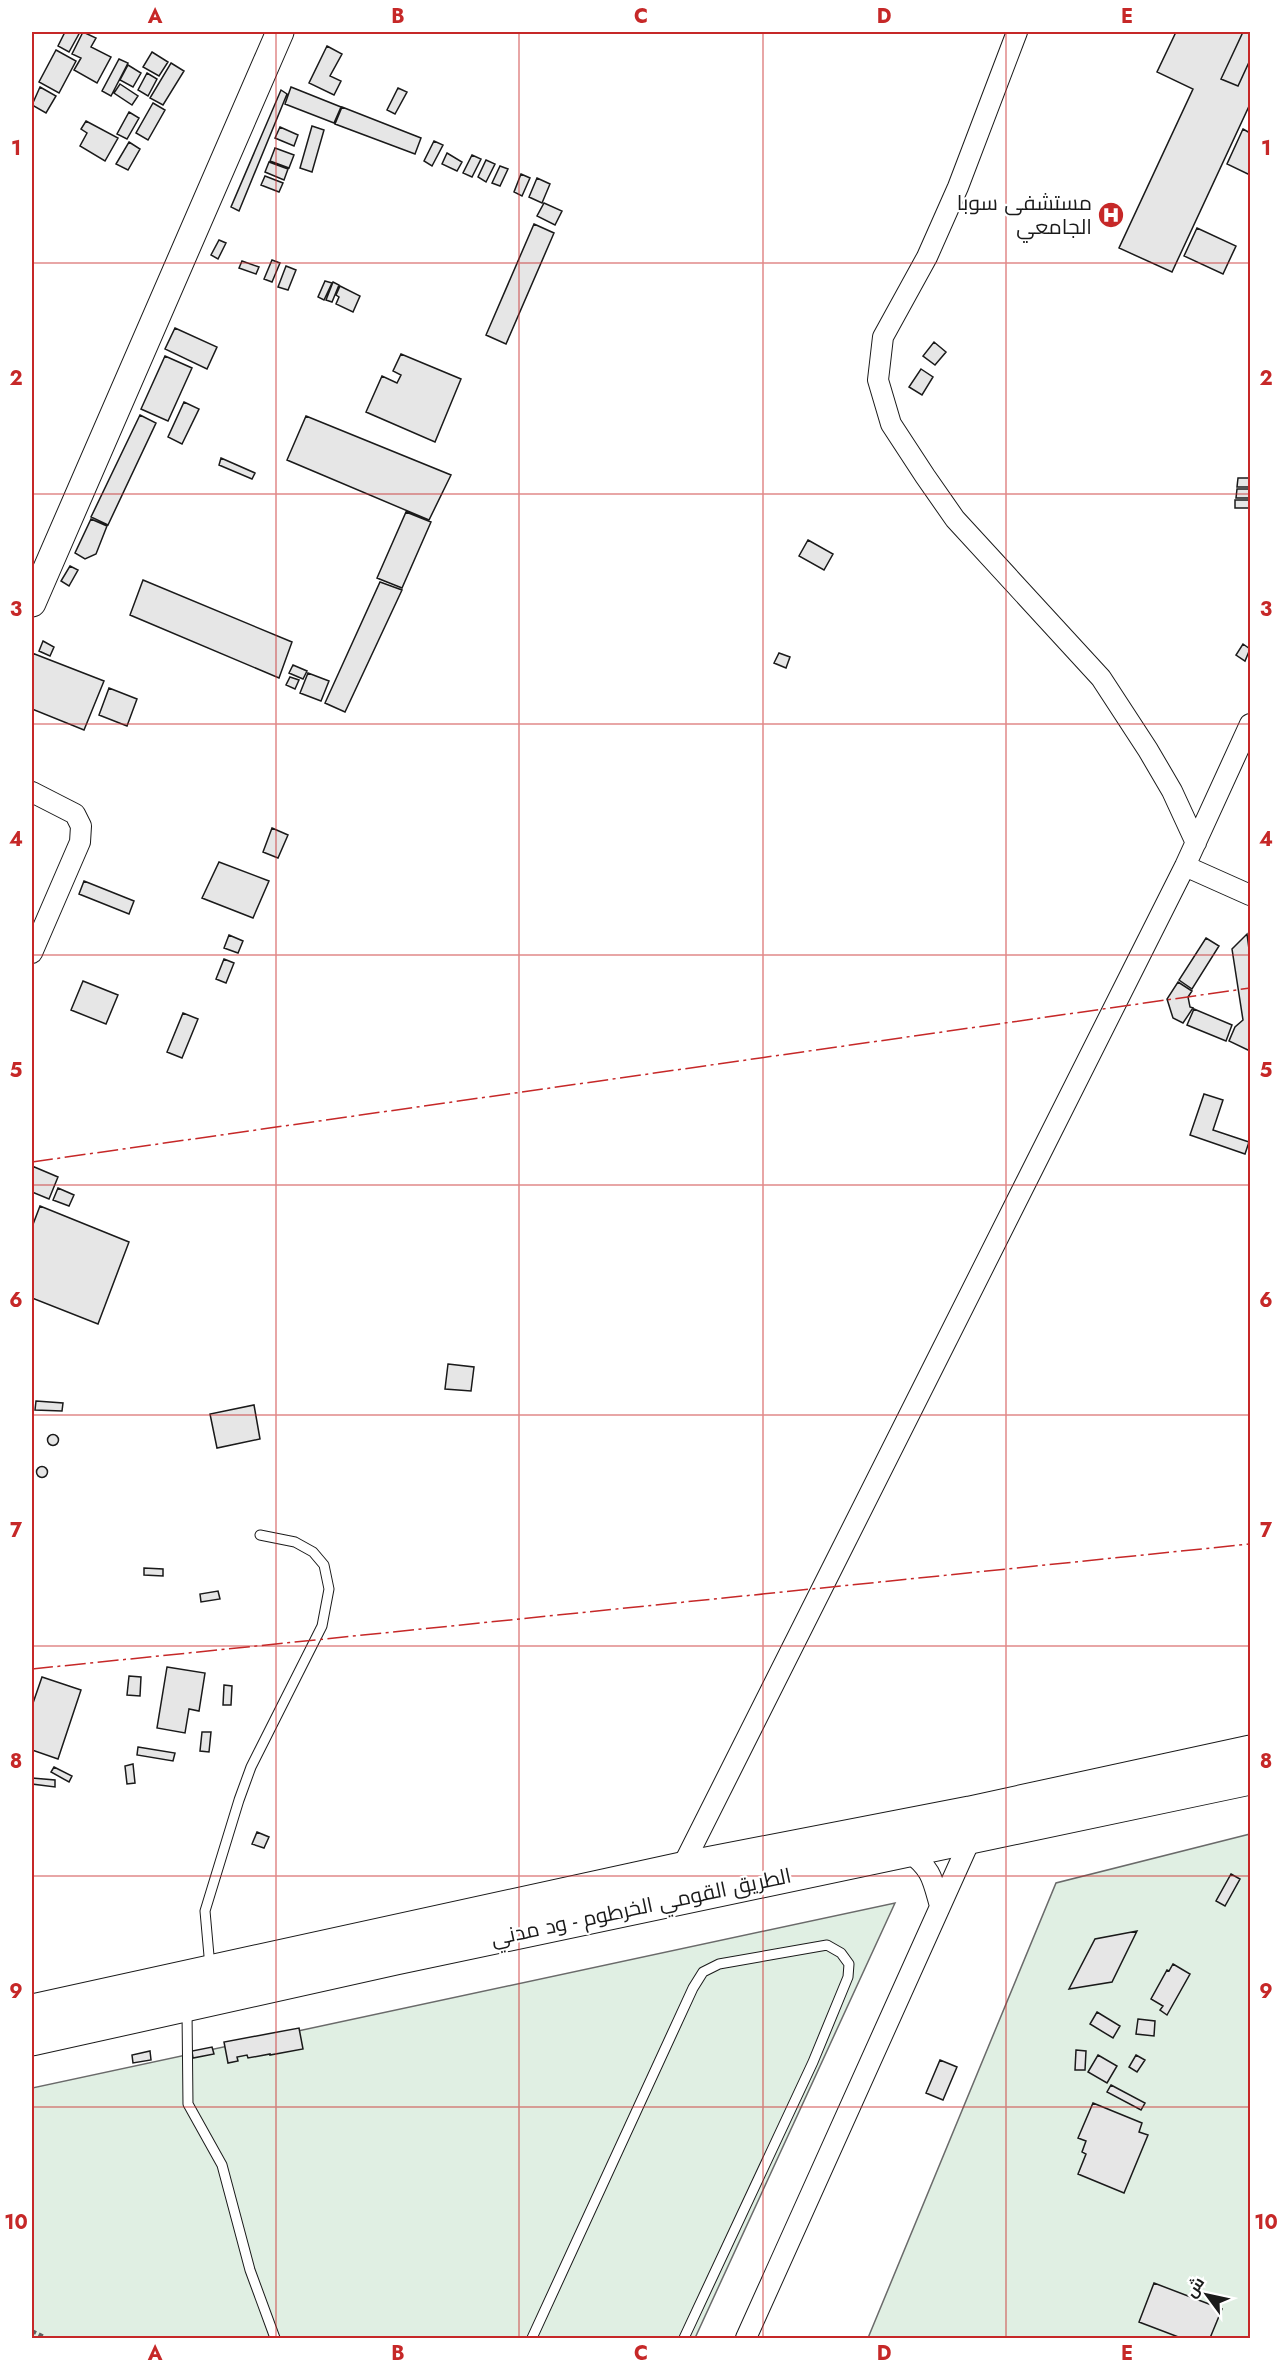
<svg xmlns="http://www.w3.org/2000/svg" width="1282" height="2370" viewBox="0 0 1282 2370" font-family="Jost,Cairo,sans-serif">
<rect width="100%" height="100%" fill="#fff"/>
<path fill="#e0efe3" stroke="#6a6a6a" stroke-width="1.5" d="M1250,1834V2338H868L1056,1883Z
M895,1903L695,2338H32V2088Z"/>
<path fill="#e6e6e6" stroke="#1a1a1a" stroke-width="1.5" d="M65,32H80L69,52L58,46Z
M83,32L96,38L91,47L111,57L97,83L74,70L81,58L72,54Z
M1176,32H1243L1221,79L1238,86L1250,60V104L1172,272L1119,248L1193,89L1157,72Z
M1243,32H1250V60L1238,86L1221,79Z
M327,46L342,54L330,76L341,81L334,95L309,83Z
M56,50L76,61L59,93L39,82Z
M152,52L168,62L159,76L143,67Z
M119,59L128,63L111,96L102,91Z
M171,63L184,71L163,105L150,98Z
M128,65L141,73L133,87L120,80Z
M147,73L157,79L148,96L138,90Z
M120,84L138,96L132,105L114,93Z
M40,87L56,96L46,113L32,105Z
M291,87L341,107L334,123L285,104Z
M398,88L407,92L395,114L387,110Z
M281,90L287,94L239,211L231,207Z
M153,103L165,110L148,140L136,133Z
M342,107L421,138L415,154L335,124Z
M129,112L139,118L127,139L117,134Z
M86,121L118,138L105,161L80,146L87,133L81,129Z
M312,126L324,130L312,172L300,168Z
M280,127L298,135L294,146L275,138Z
M1243,129L1250,133V175L1227,164Z
M434,141L443,145L432,166L424,161Z
M129,142L140,149L128,170L116,164Z
M275,148L294,155L289,168L270,161Z
M447,153L462,162L457,171L442,164Z
M472,155L481,159L472,177L463,173Z
M486,160L495,164L486,182L478,177Z
M269,162L288,169L284,180L265,172Z
M500,166L508,169L500,186L492,183Z
M521,174L530,178L522,196L514,192Z
M265,176L283,183L279,192L261,185Z
M537,178L550,184L542,203L529,197Z
M544,203L562,211L555,225L537,216Z
M534,224L554,233L506,344L486,335Z
M1197,228L1236,246L1223,274L1184,256Z
M219,240L226,243L218,259L211,255Z
M272,260L280,263L272,282L264,279Z
M242,261L259,267L256,274L239,268Z
M286,266L296,270L288,290L278,287Z
M325,281L332,283L324,300L318,297Z
M333,282L339,285L332,302L326,300Z
M340,286L360,296L353,312L336,304L339,297L336,295Z
M175,328L217,347L207,369L165,349Z
M934,342L946,352L935,365L923,356Z
M401,354L461,379L435,442L366,412L382,376L397,383L401,375L393,371Z
M165,356L192,368L168,421L141,409Z
M921,369L933,377L922,395L909,387Z
M184,402L199,409L182,444L168,437Z
M140,415L156,423L108,525L91,517Z
M306,416L451,475L429,520L287,460Z
M221,458L255,473L252,479L219,465Z
M1238,478H1250V487H1237Z
M1237,489H1250V498H1236Z
M1235,500H1250V508H1235Z
M406,512L431,522L402,588L377,578Z
M91,519L107,526L96,554L85,559L75,553Z
M808,540L833,554L824,570L799,556Z
M70,566L78,570L69,586L61,581Z
M143,580L292,642L279,678L130,615Z
M380,582L402,590L345,712L325,703Z
M43,641L54,647L50,656L39,651Z
M1243,644L1250,649L1245,661L1236,655Z
M32,653L104,681L84,730L32,709Z
M779,653L790,657L786,668L774,663Z
M293,665L307,671L303,679L289,673Z
M308,673L329,681L321,701L300,693Z
M290,677L299,680L295,689L286,685Z
M109,688L137,699L127,726L99,715Z
M272,828L288,835L278,858L263,852Z
M219,862L269,881L253,918L202,898Z
M84,881L134,901L129,914L79,894Z
M1247,934L1250,957V1051L1229,1041L1235,1027L1243,1020L1232,949Z
M229,935L243,941L238,953L224,948Z
M1206,938L1219,946L1192,989L1179,980Z
M224,959L234,963L226,983L216,979Z
M83,981L118,995L106,1024L71,1010Z
M1178,982L1192,991L1188,997L1190,1007L1193,1008L1183,1023L1173,1018L1167,999Z
M1194,1009L1232,1025L1226,1041L1187,1025Z
M183,1013L198,1019L182,1058L167,1052Z
M1204,1094L1223,1100L1213,1130L1249,1142L1245,1154L1190,1135Z
M32,1166L58,1177L49,1199L32,1192Z
M58,1188L74,1195L69,1206L53,1200Z
M40,1206L129,1242L98,1324L32,1298V1227Z
M448,1364L474,1367L471,1391L445,1389Z
M36,1401L63,1403L62,1411L35,1410Z
M254,1405L260,1439L217,1448L210,1414Z
M47.5 1440a5.5 5.5 0 1 1 11 0a5.5 5.5 0 1 1-11 0Z
M36.5 1472a5.5 5.5 0 1 1 11 0a5.5 5.5 0 1 1-11 0Z
M144,1568L163,1569V1576L144,1575Z
M218,1591L220,1599L201,1602L200,1594Z
M167,1667L205,1673L199,1711L189,1709L185,1733L157,1728Z
M129,1676L141,1677L140,1696L127,1695Z
M42,1677L81,1690L58,1759L32,1750V1706Z
M224,1685L232,1686L231,1705H223Z
M202,1732H211L209,1752L200,1751Z
M138,1747L175,1753L173,1761L137,1755Z
M133,1764L135,1783L127,1784L125,1766Z
M54,1767L72,1776L69,1782L51,1772Z
M32,1778L55,1780V1787L32,1784Z
M257,1832L269,1837L264,1848L252,1844Z
M1231,1874L1240,1879L1225,1906L1216,1901Z
M1137,1931L1112,1982L1069,1989L1095,1939Z
M1173,1964L1190,1974L1167,2015L1160,2010L1163,2006L1151,1999L1167,1970L1169,1971Z
M1097,2012L1120,2026L1113,2038L1090,2024Z
M1138,2019L1155,2021L1154,2036L1136,2034Z
M299,2028L303,2049L270,2055V2054L248,2058L247,2055L237,2057L238,2061L228,2063L224,2042Z
M212,2047L214,2054L193,2058L192,2051Z
M1076,2050L1086,2051L1085,2070H1075Z
M150,2051L151,2060L133,2063L132,2055Z
M1098,2055L1117,2066L1107,2083L1088,2072Z
M1136,2055L1145,2060L1137,2072L1129,2067Z
M940,2060L957,2067L943,2100L926,2093Z
M1111,2085L1145,2103L1141,2110L1107,2092Z
M1093,2103L1142,2123L1139,2132L1148,2135L1124,2193L1078,2174L1086,2154L1082,2152L1086,2141L1078,2138Z
M1154,2283L1222,2309L1210,2338H1181L1139,2322Z"/>
<g fill="none" stroke-linecap="round" stroke-linejoin="round">
<g stroke="#1a1a1a" stroke-width="11">
<path id="lane" d="M210,1967L205,1911L239,1800L251,1767L322,1626L329,1589L324,1565L313,1552L295,1542L260,1535
M187,2011L188,2104L222,2165L250,2270L275,2338
M532,2338L693,1988L703,1972L719,1964L827,1945L841,1953L849,1964L848,1977L813,2062L684,2338"/>
</g>
<g stroke="#1a1a1a" stroke-width="22">
<path id="street" d="M1017,32L958,187L927,257L883,337L878,380L891,424L925,476L955,519L1101,678L1148,750L1172,791L1196,843
M32,792L75,814L81,826L80,842L32,953
M1185,866L1250,895
M908,1851C932,1870 932,1877 940,1906
M681,1869L1185,866L1250,724
M746,2338L971,1838"/>
</g>
<g stroke="#1a1a1a" stroke-width="29">
<path id="secondary" d="M32,603L280,32"/>
</g>
<g stroke="#1a1a1a" stroke-width="35">
<path id="highway" d="M32,2011L681,1869L970,1813L1250,1752
M32,2039L396,1958L1250,1778"/>
</g>
<path stroke="#5f5f5f" stroke-width="4" stroke-dasharray="4.5 3" stroke-linecap="butt" d="M32,2331L46,2338"/>
<use href="#lane" stroke="#fff" stroke-width="9"/>
<use href="#street" stroke="#fff" stroke-width="20"/>
<use href="#secondary" stroke="#fff" stroke-width="27"/>
<use href="#highway" stroke="#fff" stroke-width="33"/>
<path stroke="#c62828" stroke-width="1.5" stroke-dasharray="21 4.5 3 4.5" stroke-linecap="butt" d="M32,1162L1250,988
M32,1669L1250,1544"/>
</g>
<path fill="none" stroke="#c62828" stroke-width="1.5" stroke-opacity="0.55" d="M276,32V2338M519,32V2338M763,32V2338M1006,32V2338M32,263H1250M32,494H1250M32,724H1250M32,955H1250M32,1185H1250M32,1415H1250M32,1646H1250M32,1876H1250M32,2107H1250"/>
<defs>
<g id="hospital-disc" transform="scale(1.35)"><circle r="9.5" fill="#c62828" stroke="#fff"/><path d="M-5-5h3v3.5h4V-5h3V5h-3V1.5h-4V5h-3Z" fill="#fff"/></g>
</defs>
<g fill-rule="evenodd">
<use href="#hospital-disc" x="1111" y="215"/>
</g>
<g text-anchor="middle" stroke-width="4.5" stroke-linejoin="round" paint-order="stroke">
<g font-size="21" fill="#1a1a1a" stroke="#fff" text-anchor="end">
<text x="1092" y="210">مستشفى سوبا<tspan x="1092" dy="24">الجامعي</tspan></text>
</g>
<g font-size="21" fill="#1a1a1a" stroke="#fff">
<text transform="translate(641 1907) rotate(-12)" y="7">الطريق القومي الخرطوم - ود مدني</text>
</g>
</g>
<rect width="1282" height="2370" fill="none" stroke="#ffffff" stroke-width="66"/>
<g transform="translate(1207 2295) rotate(303)" stroke="#ffffff" stroke-width="4.5" paint-order="stroke">
<path d="M0-4.5L10 22L0 15L-10 22Z" fill="#1a1a1a"/>
<text y="-9" font-size="16" font-weight="bold" text-anchor="middle" fill="#1a1a1a">ش</text>
</g>
<rect x="33" y="33" width="1216" height="2304" fill="none" stroke="#c62828" stroke-width="2"/>
<g font-size="20" text-anchor="middle" font-weight="bold" fill="#c62828">
<text x="155" y="23">A</text>
<text x="398" y="23">B</text>
<text x="641" y="23">C</text>
<text x="884" y="23">D</text>
<text x="1127" y="23">E</text>
<text x="16" y="155">1</text>
<text x="1266" y="155">1</text>
<text x="16" y="385">2</text>
<text x="1266" y="385">2</text>
<text x="16" y="616">3</text>
<text x="1266" y="616">3</text>
<text x="16" y="846">4</text>
<text x="1266" y="846">4</text>
<text x="16" y="1077">5</text>
<text x="1266" y="1077">5</text>
<text x="16" y="1307">6</text>
<text x="1266" y="1307">6</text>
<text x="16" y="1537">7</text>
<text x="1266" y="1537">7</text>
<text x="16" y="1768">8</text>
<text x="1266" y="1768">8</text>
<text x="16" y="1998">9</text>
<text x="1266" y="1998">9</text>
<text x="16" y="2229">10</text>
<text x="1266" y="2229">10</text>
<text x="155" y="2360">A</text>
<text x="398" y="2360">B</text>
<text x="641" y="2360">C</text>
<text x="884" y="2360">D</text>
<text x="1127" y="2360">E</text>
</g>
</svg>
